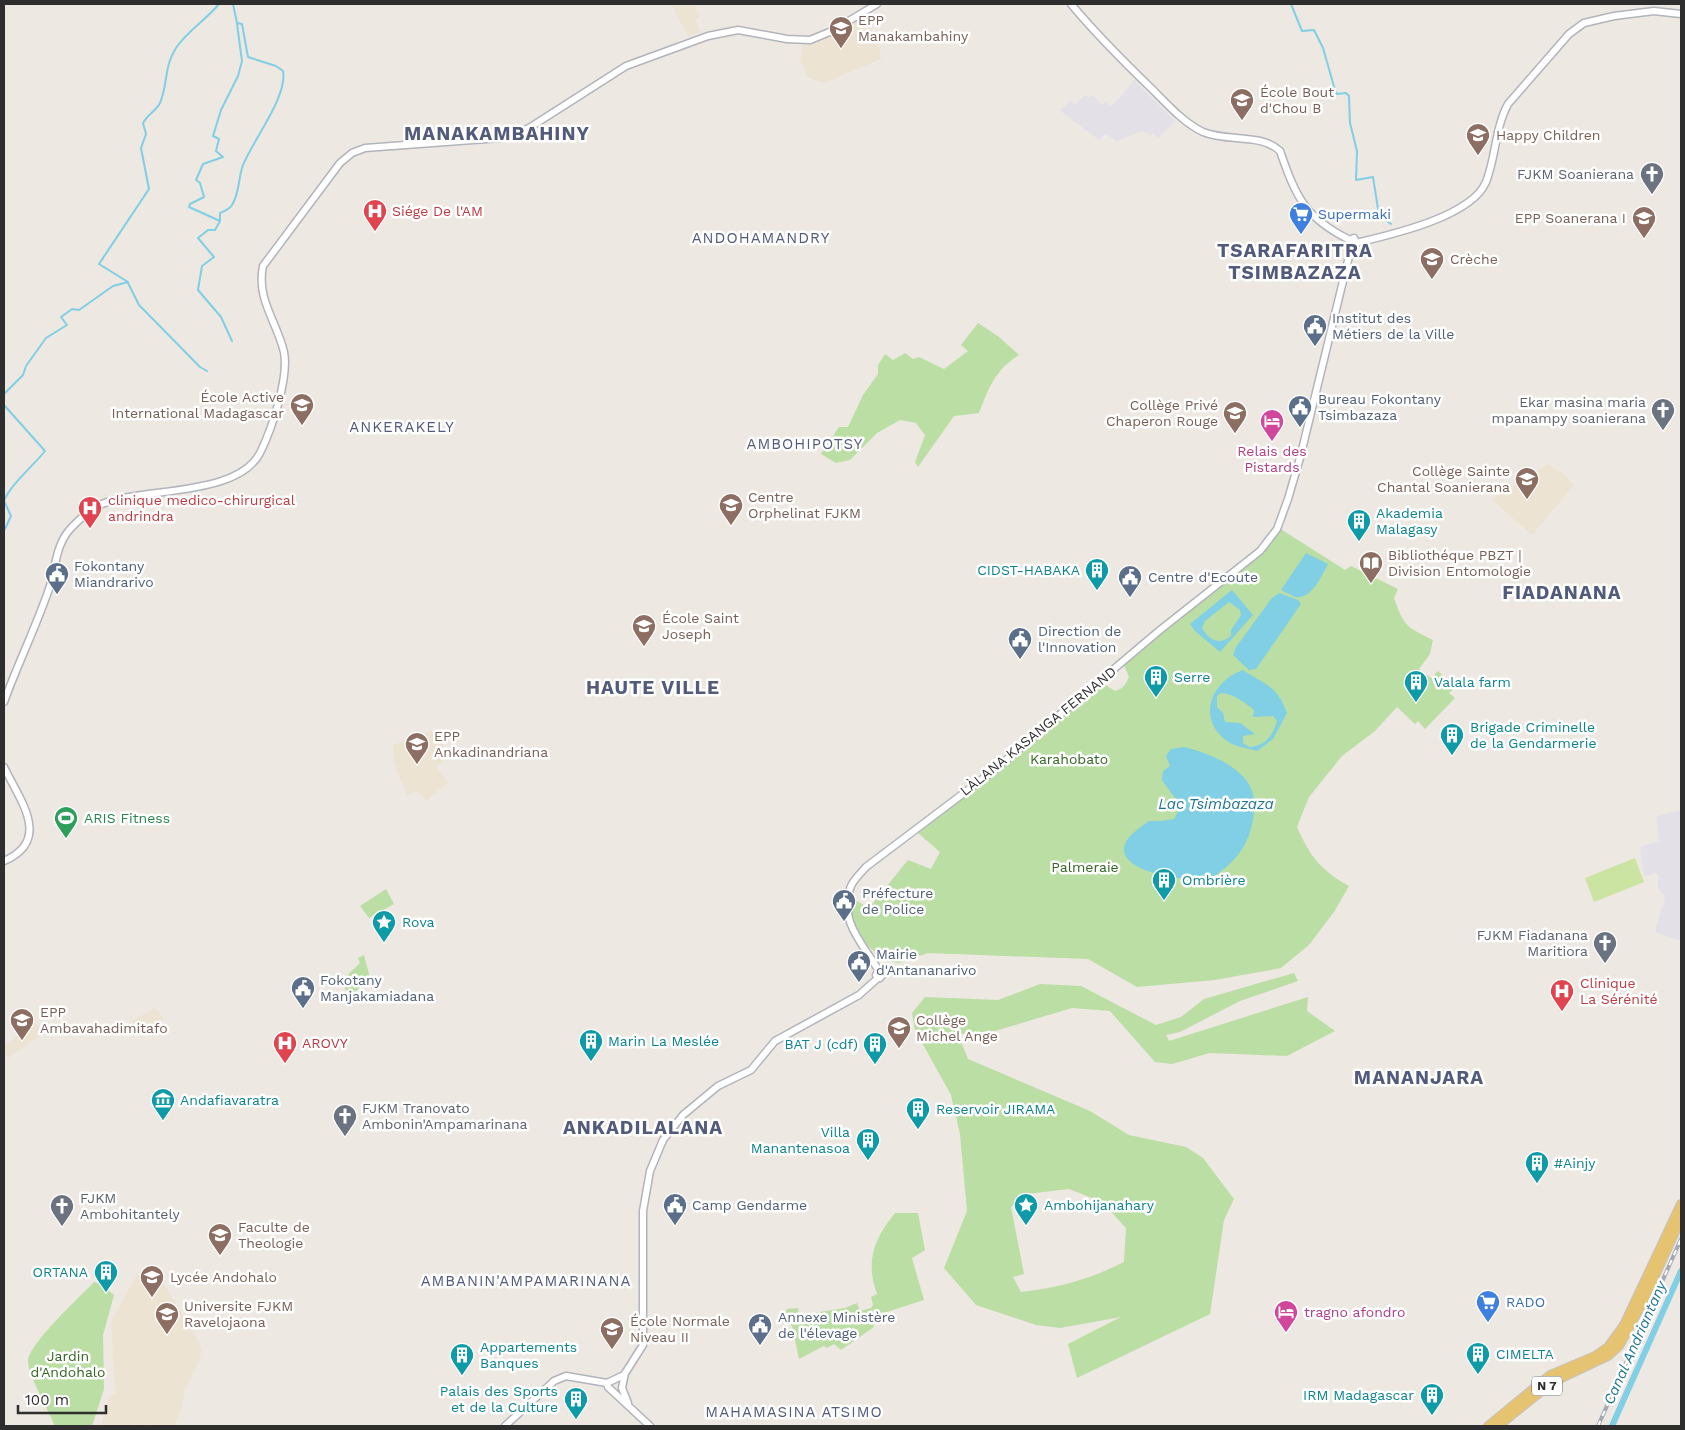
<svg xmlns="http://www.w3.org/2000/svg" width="1685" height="1430" viewBox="0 0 1685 1430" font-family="'Work Sans',sans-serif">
<rect width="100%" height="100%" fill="#ede8e2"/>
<path fill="#e3e1e7" d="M1134,80L1175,121L1158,138L1153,133L1151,135L1142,131L1117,141L1106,134L1099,140L1059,110L1071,101L1075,104L1086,95L1089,98L1093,95L1102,105L1106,101L1111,106L1123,94Z
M1681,810V941L1655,932L1665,897L1658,889V873L1644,876L1640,847L1659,841L1656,816Z"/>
<path fill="#ede3d3" d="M671,4H694L700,17L695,20L701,32L688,36Z
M863,18L878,37L881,59L824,83L809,78L800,62L803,45Z
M1547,464L1561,472L1574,485L1532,535L1492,500L1503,491L1525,480Z
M436,729L447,756L437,767L448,783L427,800L416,791L407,795L394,763L393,745Z
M155,1008L164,1019L140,1031L139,1033L128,1034L127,1027L135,1019Z
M29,1017L39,1027L42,1035L8,1058L4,1052V1046L23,1031Z
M157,1272L197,1339L202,1349L199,1361L185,1390L181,1411L174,1426H154L148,1424L139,1426L136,1423L128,1426H101L110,1395L115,1393L111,1321L137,1275Z"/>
<path fill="#bbdea4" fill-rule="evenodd" d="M978,323L999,337L1019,355C995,370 989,387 979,413L954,416L918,467L915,462L925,435L916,423L900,420L877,433L850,460L836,463L821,454L839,427H848L863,395L878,374V365L885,354L893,360L905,353L913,359L919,357L944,369L968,351L961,345Z
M1279,528L1345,570L1351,566L1398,589L1394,598C1404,627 1407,627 1433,640L1430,654L1419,669L1431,678L1438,671L1455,687L1449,693L1455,698L1425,729L1418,721L1415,724L1397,707L1375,731L1342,756L1309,797L1297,827C1310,856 1320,870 1349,886L1334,912L1309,945L1281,968L1215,980L1137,987L1088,959L928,953L899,963L886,961L869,947L854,928L849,912L850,897L869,908L908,860L931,869L940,852L918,833L1101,682L1115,691C1123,689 1126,684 1129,677L1124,665L1234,575Z
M386,889L394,904L369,918L360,906Z
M364,955L370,978L351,996L340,982L360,963L358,958Z
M1294,973L1298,981L1240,1001L1180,1032L1166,1035L1169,1041L1308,997L1307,1011L1335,1031L1287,1056L1210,1053L1172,1064L1155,1062L1110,1011L1072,1008L995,1031L958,1034L968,1059L1090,1111L1129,1135L1186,1147L1203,1158L1234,1199L1224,1220L1210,1314L1077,1378L1068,1344L1121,1317L1060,1328L1036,1325L976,1305L944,1268L967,1211L960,1134L951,1095L915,1030L912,1013L925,997L998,1000L1040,984L1081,986L1156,1025L1181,1017L1204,999ZM1069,1189L1102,1202L1126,1228L1124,1262C1091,1279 1058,1288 1021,1292L1013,1277L1024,1274L1011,1207L1027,1194Z
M895,1213H918L925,1250L912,1258L924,1300L871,1317L874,1327L841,1350L834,1344L827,1348L824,1346L799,1359L792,1326L783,1317L787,1309L798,1308L800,1321L811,1318L814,1313L845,1308L857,1303L860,1311L871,1308L873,1305L871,1297L877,1294C865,1261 874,1239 895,1213Z
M94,1282L100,1284L114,1295L103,1335L104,1389L92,1426H55C49,1412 29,1376 28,1362C27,1345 81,1296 94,1282Z"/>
<path fill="#cce4a1" d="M1635,858L1644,882L1594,902L1585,878Z"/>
<path fill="#80cfe4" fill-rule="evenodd" d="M1306,553L1328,564C1322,575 1312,600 1295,597C1291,595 1285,592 1281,590Z
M1232,590L1253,615L1220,652L1195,631L1190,624ZM1229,602L1240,610L1241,615L1231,630V636C1219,646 1209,640 1202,628L1205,621Z
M1279,593L1298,600L1301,604L1256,669L1249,670L1233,655L1236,647L1272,598Z
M1243,670C1265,685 1277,685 1287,713L1273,739L1257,751C1248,748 1235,747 1227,741C1196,719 1211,681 1243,670ZM1221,693C1232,693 1246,703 1254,710L1253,717L1273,716L1277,721C1273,736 1265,746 1249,747L1243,743V736L1255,734L1240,723L1225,722L1223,713L1217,707V696Z
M1184,747C1210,753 1253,770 1254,801C1255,828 1246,851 1225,868C1221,871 1214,877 1209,878C1192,883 1114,873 1125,844C1128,835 1141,827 1149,821H1161L1174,819L1179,810L1177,801L1162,780L1163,771L1170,766L1166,756L1171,749Z"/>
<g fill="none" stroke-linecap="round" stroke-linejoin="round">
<path stroke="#80cfe4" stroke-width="2" d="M1291,4L1302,31L1314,30L1323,48L1335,90L1337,94L1346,93L1349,96L1350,123L1357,151L1356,180L1373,177L1379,215L1391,224
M220,221L189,207L190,204L204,197L200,183L196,180L203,164L223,157L216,151L219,139L213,136L221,110L238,76L242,61L237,24
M128,283L139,305L200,367L207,371
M232,341L221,317L198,290L202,266L214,257L198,238L208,230H215L220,221V213C224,211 230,209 232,205C240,192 238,178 243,165C253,140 288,96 283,71L276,66L248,57L242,24L237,23L233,4
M4,394L23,375L26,366L46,338L67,325L61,317L72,309L79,310L113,286L128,282L99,264L149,189L141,148L146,134L143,123C147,115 156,111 160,103C168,84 164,66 176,48C187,31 206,20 219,4
M4,405L45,451C34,465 10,485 4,501L11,516L4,531
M1610,1426L1681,1268"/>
<path stroke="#80cfe4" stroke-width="6" d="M1612,1426L1681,1271"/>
<g stroke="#b2b4bc" stroke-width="9">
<path id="tertiary" d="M1071,4C1096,34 1125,63 1153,90C1168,105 1184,123 1203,132C1227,142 1261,133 1280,151C1296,197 1305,218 1350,240L1354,238L1356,242
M1352,244C1385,236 1471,218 1486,182C1496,157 1495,128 1508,104L1569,34L1584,23L1614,16L1654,11L1681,14
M4,702C18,663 37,625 50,586C56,565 56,543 72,527C81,518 90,509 102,504C145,487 240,497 261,451C272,428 289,378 284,352C277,322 256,299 263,266L340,163L352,153L365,148L500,138L514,135L529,128L626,66L708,36L738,30L787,39L810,40L832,31L877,4
M4,767C19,799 53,840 4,861
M879,971L876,975L880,978L884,973L879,971C863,944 837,919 851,886C854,879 861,873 866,867L993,771L1160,630L1260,551L1277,529L1288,499L1300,458L1352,244
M625,1373L622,1388L628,1403
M607,1383L624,1375L643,1345V1211L650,1171L663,1140L683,1115L718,1086L751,1070L775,1041L859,995L878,978
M607,1383L608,1387L650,1426
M505,1426L554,1381L566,1376L607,1383"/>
</g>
<g stroke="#c4c4c4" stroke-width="10">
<path id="primary" d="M1488,1426L1550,1375L1595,1356L1608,1347L1624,1325L1681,1204
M1498,1426L1553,1382L1608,1356L1619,1346L1642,1304L1681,1219"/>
</g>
<use href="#tertiary" stroke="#fff" stroke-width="6"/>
<use href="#primary" stroke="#e5c370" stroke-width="8"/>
<g stroke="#a5a8b6" stroke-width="4">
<path id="rail" d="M1598,1426L1681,1239"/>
</g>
<use href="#rail" stroke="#fff" stroke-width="2" stroke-dasharray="5.5" stroke-linecap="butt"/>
</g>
<defs>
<g id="school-pin" transform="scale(1.25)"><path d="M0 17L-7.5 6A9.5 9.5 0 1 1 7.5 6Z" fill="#8d6e63" stroke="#fff"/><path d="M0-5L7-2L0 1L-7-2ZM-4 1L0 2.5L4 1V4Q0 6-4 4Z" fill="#fff"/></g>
<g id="church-pin" transform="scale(1.25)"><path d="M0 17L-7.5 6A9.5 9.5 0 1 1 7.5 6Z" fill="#6b7280" stroke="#fff"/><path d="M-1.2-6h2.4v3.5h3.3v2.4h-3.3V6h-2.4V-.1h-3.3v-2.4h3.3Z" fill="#fff"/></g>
<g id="hospital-pin" transform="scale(1.25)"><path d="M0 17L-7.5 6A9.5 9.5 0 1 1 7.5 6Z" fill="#e0444e" stroke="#fff"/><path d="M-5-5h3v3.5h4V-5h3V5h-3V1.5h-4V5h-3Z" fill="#fff"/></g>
<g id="supermarket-pin" transform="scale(1.25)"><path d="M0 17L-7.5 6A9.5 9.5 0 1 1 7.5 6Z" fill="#3f7fe0" stroke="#fff"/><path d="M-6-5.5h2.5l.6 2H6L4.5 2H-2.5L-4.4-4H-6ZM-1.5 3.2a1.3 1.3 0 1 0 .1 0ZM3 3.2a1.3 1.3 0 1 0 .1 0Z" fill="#fff"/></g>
<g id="civic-pin" transform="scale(1.25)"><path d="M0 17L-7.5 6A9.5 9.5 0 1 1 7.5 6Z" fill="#5c6f8a" stroke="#fff"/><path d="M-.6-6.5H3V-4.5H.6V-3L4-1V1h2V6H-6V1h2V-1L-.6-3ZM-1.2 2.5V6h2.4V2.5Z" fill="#fff"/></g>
<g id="hotel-pin" transform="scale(1.25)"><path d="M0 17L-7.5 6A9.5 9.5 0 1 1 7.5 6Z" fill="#d1479c" stroke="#fff"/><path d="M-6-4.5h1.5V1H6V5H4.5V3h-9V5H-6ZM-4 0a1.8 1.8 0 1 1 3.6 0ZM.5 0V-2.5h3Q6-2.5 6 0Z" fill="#fff"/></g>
<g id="building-pin" transform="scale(1.25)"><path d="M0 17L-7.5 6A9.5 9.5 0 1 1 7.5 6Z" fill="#0f9aa8" stroke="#fff"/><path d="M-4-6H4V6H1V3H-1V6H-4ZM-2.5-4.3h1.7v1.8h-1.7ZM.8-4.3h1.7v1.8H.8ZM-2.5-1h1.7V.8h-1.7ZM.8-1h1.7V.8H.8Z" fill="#fff"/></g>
<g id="library-pin" transform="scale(1.25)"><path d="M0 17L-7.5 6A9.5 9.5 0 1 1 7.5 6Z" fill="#8d6e63" stroke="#fff"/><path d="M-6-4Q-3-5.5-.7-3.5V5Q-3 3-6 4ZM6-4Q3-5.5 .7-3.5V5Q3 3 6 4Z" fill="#fff"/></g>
<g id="stadium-pin" transform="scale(1.25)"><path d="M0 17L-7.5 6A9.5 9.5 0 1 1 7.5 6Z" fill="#2e9e5b" stroke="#fff"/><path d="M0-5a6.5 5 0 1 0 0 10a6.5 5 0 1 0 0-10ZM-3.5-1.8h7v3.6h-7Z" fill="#fff"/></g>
<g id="sight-pin" transform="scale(1.25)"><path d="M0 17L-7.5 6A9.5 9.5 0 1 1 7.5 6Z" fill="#0f9aa8" stroke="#fff"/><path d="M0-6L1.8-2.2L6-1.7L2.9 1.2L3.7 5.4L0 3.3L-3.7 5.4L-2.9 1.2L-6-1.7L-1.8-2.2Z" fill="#fff"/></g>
<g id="museum-pin" transform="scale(1.25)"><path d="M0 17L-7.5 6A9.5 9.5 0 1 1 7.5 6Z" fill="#0f9aa8" stroke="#fff"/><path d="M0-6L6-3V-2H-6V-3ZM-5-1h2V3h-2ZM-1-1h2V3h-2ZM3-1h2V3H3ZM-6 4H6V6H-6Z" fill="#fff"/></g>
<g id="university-pin" transform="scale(1.25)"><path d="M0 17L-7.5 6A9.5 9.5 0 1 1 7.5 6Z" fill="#8d6e63" stroke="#fff"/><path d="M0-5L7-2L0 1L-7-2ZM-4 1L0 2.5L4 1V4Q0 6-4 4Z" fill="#fff"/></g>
</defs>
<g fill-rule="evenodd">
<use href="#school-pin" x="841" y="28"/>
<use href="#school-pin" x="1242" y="100"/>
<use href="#school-pin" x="1478" y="135"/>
<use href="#church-pin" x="1652" y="174"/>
<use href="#hospital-pin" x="375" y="211"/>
<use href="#supermarket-pin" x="1301" y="214"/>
<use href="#school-pin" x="1644" y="218"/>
<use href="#school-pin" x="1432" y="259"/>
<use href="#civic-pin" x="1315" y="326"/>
<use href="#school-pin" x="302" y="405"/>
<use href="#civic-pin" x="1300" y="407"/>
<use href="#church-pin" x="1663" y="410"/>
<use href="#school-pin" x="1235" y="413"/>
<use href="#hotel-pin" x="1272" y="421"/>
<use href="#school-pin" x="1527" y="479"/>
<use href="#school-pin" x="731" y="505"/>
<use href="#hospital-pin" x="90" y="508"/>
<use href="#building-pin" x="1359" y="521"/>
<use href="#library-pin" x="1371" y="563"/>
<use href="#building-pin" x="1097" y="570"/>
<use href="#civic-pin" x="57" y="574"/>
<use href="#civic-pin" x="1130" y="577"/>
<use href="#school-pin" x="644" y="626"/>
<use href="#civic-pin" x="1020" y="639"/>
<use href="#building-pin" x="1156" y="677"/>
<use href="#building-pin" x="1416" y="682"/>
<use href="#building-pin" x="1452" y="735"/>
<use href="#school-pin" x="417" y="744"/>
<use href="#stadium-pin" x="66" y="818"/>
<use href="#building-pin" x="1164" y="880"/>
<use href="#civic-pin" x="844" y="901"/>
<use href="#sight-pin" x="384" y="922"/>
<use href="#church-pin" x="1605" y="943"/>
<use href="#civic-pin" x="859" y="962"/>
<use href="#civic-pin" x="303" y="988"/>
<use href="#hospital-pin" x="1562" y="991"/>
<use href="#school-pin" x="22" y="1020"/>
<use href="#school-pin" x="899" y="1028"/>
<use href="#building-pin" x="591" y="1041"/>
<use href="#hospital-pin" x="285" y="1043"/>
<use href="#building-pin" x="875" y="1044"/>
<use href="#museum-pin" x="163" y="1100"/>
<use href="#building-pin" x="918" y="1109"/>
<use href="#church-pin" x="345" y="1116"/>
<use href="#building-pin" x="868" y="1140"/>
<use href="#building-pin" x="1537" y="1163"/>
<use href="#civic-pin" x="675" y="1205"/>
<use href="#sight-pin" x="1026" y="1205"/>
<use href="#church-pin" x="62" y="1206"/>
<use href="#university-pin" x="220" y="1235"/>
<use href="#building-pin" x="106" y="1272"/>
<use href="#school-pin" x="152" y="1277"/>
<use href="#supermarket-pin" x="1488" y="1302"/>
<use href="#hotel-pin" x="1286" y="1312"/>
<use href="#university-pin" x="167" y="1314"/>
<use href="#civic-pin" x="760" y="1325"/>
<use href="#school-pin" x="612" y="1329"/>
<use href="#building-pin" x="1478" y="1354"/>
<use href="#building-pin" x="462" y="1355"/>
<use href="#building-pin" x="1432" y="1395"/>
<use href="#building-pin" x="576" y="1399"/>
</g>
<g text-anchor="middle" stroke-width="5" stroke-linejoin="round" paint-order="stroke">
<rect fill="#fff" stroke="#6d6d6d" stroke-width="1" x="1532" y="1376.5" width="30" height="19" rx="4"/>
<g font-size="12" font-weight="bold" fill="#2e2e2e">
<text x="1547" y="1390">N 7</text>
</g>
<g font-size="14" fill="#785e54" stroke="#fff" text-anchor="start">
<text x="858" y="25">EPP<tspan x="858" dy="16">Manakambahiny</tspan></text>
<text x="1260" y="97">École Bout<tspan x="1260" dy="16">d'Chou B</tspan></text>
<text x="1496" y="140">Happy Children</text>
<text x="1626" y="223" text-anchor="end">EPP Soanerana I</text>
<text x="1450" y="264">Crèche</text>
<text x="284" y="402" text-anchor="end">École Active<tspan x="284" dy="16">International Madagascar</tspan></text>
<text x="1218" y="410" text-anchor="end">Collège Privé<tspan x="1218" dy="16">Chaperon Rouge</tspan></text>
<text x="1510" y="476" text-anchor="end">Collège Sainte<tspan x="1510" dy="16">Chantal Soanierana</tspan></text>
<text x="748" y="502">Centre<tspan x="748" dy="16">Orphelinat FJKM</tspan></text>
<text x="1388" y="560">Bibliothéque PBZT |<tspan x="1388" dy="16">Division Entomologie</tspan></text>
<text x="662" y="623">École Saint<tspan x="662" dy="16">Joseph</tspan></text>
<text x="434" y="741">EPP<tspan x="434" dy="16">Ankadinandriana</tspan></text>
<text x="40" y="1017">EPP<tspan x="40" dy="16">Ambavahadimitafo</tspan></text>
<text x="916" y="1025">Collège<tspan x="916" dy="16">Michel Ange</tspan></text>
<text x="238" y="1232">Faculte de<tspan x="238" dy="16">Theologie</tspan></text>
<text x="170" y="1282">Lycée Andohalo</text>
<text x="184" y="1311">Universite FJKM<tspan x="184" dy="16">Ravelojaona</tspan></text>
<text x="630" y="1326">École Normale<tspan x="630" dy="16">Niveau II</tspan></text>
</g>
<g font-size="14" fill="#5b616d" stroke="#fff" text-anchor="end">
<text x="1634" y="179">FJKM Soanierana</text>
<text x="1646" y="407">Ekar masina maria<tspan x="1646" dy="16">mpanampy soanierana</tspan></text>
<text x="1588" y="940">FJKM Fiadanana<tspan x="1588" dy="16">Maritiora</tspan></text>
<text x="362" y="1113" text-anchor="start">FJKM Tranovato<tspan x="362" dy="16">Ambonin'Ampamarinana</tspan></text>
<text x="80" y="1203" text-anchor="start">FJKM<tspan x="80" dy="16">Ambohitantely</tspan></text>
</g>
<g font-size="14" fill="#be3a42" stroke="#fff" text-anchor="start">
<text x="392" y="216">Siége De l'AM</text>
<text x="108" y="505">clinique medico-chirurgical<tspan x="108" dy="16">andrindra</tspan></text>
<text x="1580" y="988">Clinique<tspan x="1580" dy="16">La Sérénité</tspan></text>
<text x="302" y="1048">AROVY</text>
</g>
<g font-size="14" fill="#366cbe" stroke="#fff" text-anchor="start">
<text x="1318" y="219">Supermaki</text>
<text x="1506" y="1307">RADO</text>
</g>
<g font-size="14" fill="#4e5e75" stroke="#fff" text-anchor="start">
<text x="1332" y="323">Institut des<tspan x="1332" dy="16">Métiers de la Ville</tspan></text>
<text x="1318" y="404">Bureau Fokontany<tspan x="1318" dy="16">Tsimbazaza</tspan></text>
<text x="74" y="571">Fokontany<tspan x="74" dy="16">Miandrarivo</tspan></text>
<text x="1148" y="582">Centre d'Ecoute</text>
<text x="1038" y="636">Direction de<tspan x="1038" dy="16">l'Innovation</tspan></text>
<text x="862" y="898">Préfecture<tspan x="862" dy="16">de Police</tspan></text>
<text x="876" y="959">Mairie<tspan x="876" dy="16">d'Antananarivo</tspan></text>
<text x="320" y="985">Fokotany<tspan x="320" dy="16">Manjakamiadana</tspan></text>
<text x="692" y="1210">Camp Gendarme</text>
<text x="778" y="1322">Annexe Ministère<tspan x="778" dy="16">de l'élevage</tspan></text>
</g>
<g font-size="14" fill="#b23c85" stroke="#fff">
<text x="1272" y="456">Relais des<tspan x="1272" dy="16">Pistards</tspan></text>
<text x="1304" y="1317" text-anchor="start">tragno afondro</text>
</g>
<g font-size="14" fill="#0d838f" stroke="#fff" text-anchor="start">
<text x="1376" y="518">Akademia<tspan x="1376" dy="16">Malagasy</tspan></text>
<text x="1080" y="575" text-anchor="end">CIDST-HABAKA</text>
<text x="1174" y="682">Serre</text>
<text x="1434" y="687">Valala farm</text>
<text x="1470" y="732">Brigade Criminelle<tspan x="1470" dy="16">de la Gendarmerie</tspan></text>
<text x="1182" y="885">Ombrière</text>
<text x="402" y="927">Rova</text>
<text x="608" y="1046">Marin La Meslée</text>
<text x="858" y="1049" text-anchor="end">BAT J (cdf)</text>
<text x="180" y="1105">Andafiavaratra</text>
<text x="936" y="1114">Reservoir JIRAMA</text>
<text x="850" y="1137" text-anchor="end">Villa<tspan x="850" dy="16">Manantenasoa</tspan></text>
<text x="1554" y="1168">#Ainjy</text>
<text x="1044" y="1210">Ambohijanahary</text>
<text x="88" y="1277" text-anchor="end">ORTANA</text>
<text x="480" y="1352">Appartements<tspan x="480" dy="16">Banques</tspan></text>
<text x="1496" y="1359">CIMELTA</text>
<text x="558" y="1396" text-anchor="end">Palais des Sports<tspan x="558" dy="16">et de la Culture</tspan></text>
<text x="1414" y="1400" text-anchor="end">IRM Madagascar</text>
</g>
<g font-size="14" fill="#2e2e2e" stroke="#fff">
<text transform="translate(1038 731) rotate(-39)" y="5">LÀLANA KASANGA FERNAND</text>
</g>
<g font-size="14" fill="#346623" stroke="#fff">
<text x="1069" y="764">Karahobato</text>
<text x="1085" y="872">Palmeraie</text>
<text x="68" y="1361">Jardin<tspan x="68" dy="16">d'Andohalo</tspan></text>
</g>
<g font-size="14" fill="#27864d" stroke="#fff" text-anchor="start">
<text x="84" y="823">ARIS Fitness</text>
</g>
<g font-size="15" letter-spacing="1" fill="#525b7b" stroke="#fff">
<text x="761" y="243">ANDOHAMANDRY</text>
<text x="402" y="432">ANKERAKELY</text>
<text x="805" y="449">AMBOHIPOTSY</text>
<text x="526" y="1286">AMBANIN'AMPAMARINANA</text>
<text x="794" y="1417">MAHAMASINA ATSIMO</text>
</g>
<g font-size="15" font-style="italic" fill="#1b7295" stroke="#fff">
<text x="1216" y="809">Lac Tsimbazaza</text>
<text transform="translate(1635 1343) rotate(-66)" y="5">Canal Andriantany</text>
</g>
<g font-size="19" font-weight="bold" letter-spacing="1" fill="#525b7b" stroke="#fff">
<text x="497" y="140">MANAKAMBAHINY</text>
<text x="1295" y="257">TSARAFARITRA<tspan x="1295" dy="22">TSIMBAZAZA</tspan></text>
<text x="1562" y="599">FIADANANA</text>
<text x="653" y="694">HAUTE VILLE</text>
<text x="1419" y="1084">MANANJARA</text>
<text x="643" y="1134">ANKADILALANA</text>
</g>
</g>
<rect width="1685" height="1430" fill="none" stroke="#2e2e2e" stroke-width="10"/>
<path d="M18 1405v8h88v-8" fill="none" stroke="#2e2e2e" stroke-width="2.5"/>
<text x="25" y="1405" font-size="15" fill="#2e2e2e" stroke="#ffffff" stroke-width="4" paint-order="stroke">100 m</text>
</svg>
